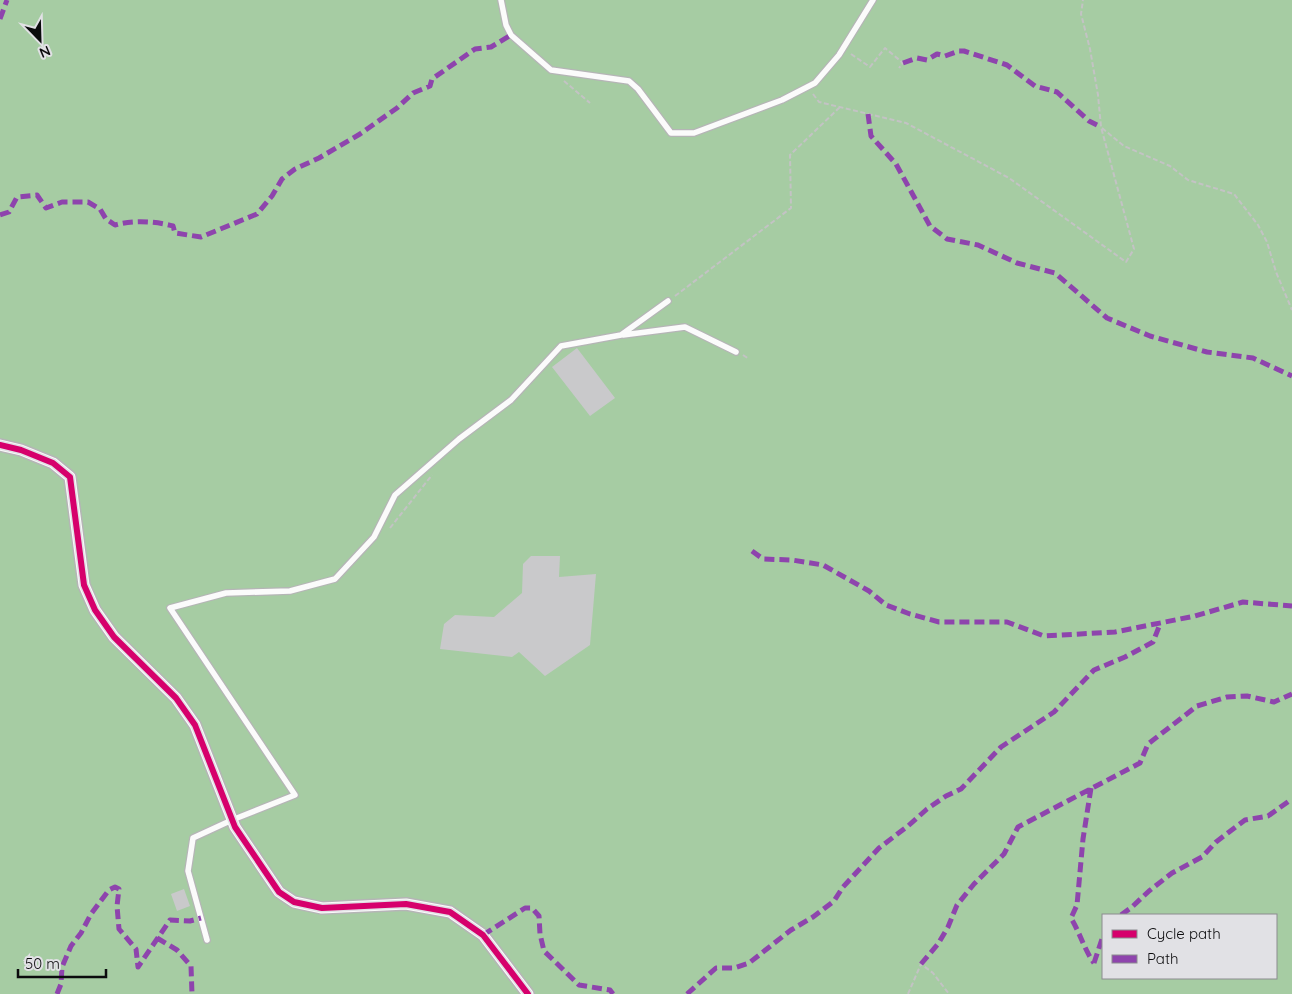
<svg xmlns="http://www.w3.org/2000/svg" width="1292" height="994" font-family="Quicksand,sans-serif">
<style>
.forest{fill:#a6cca3;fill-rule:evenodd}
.building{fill:#c9c9cb}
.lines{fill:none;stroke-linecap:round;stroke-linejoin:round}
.lane-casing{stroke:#b5b5b6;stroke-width:8}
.street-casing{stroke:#b5b5b6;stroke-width:14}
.path{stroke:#c3c3c4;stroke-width:2;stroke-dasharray:5 2.5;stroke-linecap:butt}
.lane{stroke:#fbfbfb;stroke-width:5.5}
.street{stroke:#fbfbfb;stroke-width:11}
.quiet{stroke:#8e44ad;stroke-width:5;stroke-dasharray:10 5;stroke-linecap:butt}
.cycleway-casing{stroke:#e1e1e5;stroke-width:9}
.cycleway{stroke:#d6006c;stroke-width:6}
</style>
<rect width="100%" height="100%" fill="#e2e2e4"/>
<path class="forest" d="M0 0H1292V994H0ZM1103 915H1276V978H1103Z"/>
<path class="building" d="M577 348 615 398 590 416 552 367Z
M531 556H560L559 577 596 574 590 645 545 676 519 652 512 657 440 649 444 624 455 615 494 617 522 593 523 564Z
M184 889 190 906 177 911 171 894Z"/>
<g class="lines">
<g class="lane-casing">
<path id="lane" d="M501 0 506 25 511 35 551 70 629 81 638 89 671 133H694L782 100 815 83 839 55 873 0
M623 335 685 327 736 352
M207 940 188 871 193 838 232 820 295 795 170 608 226 593 290 591 335 579 374 537 395 495 459 439 511 400 561 346 621 335 668 301"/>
</g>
<g class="street-casing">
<path id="street" d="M0 445 21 450 53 463 70 477 84 585 95 610 114 637 176 698 195 725 235 827 279 892 294 902 322 908 406 904 450 912 483 935 528 994"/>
</g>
<path class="path" d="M851 54 870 67 885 48 903 63 899 68
M564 81 590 103
M813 94 819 102 906 123 1009 178 1126 262 1134 249 1101 127 1098 95 1090 49 1081 14 1083 0
M1102 128 1124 146 1170 166 1188 180 1234 194 1258 225 1267 242 1276 272 1292 310
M675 296 791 208 790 155 840 107
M743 355 749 359
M390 528 432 475
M908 994 921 964 933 973 949 994"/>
<use href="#lane" class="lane"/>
<use href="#street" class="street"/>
<path class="quiet" d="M0 19 7 0
M903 63 917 58 927 60 937 54 945 56 959 51H964L1007 65 1035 86 1057 92 1089 121 1101 127
M868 114 871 136 896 164 930 226 947 239 978 245 1017 263 1055 273 1107 318 1150 336 1207 352 1253 358 1292 376
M0 215 9 212 17 197 37 195 46 208 62 202H88L100 209 106 219 115 225C132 220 155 221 173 226L175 233 201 237 257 214 272 196 282 179 295 169 319 158 360 134 397 108 413 93 430 86 432 79 475 49 491 47 511 35
M752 551 763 559 792 560 823 565 869 591 886 605 910 614 939 622H1007L1044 636 1115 632 1195 616 1243 602 1292 606
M1091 788 1083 839 1077 905 1071 918C1080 933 1084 949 1094 963
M1121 915 1132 907 1149 891 1172 873 1202 857 1216 842 1245 820 1268 816 1292 799
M483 935 525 908H532L539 916 540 934 544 951 579 985 610 990 613 994
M157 938 177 950 191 966 192 994
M1094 963 1103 936
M921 964 938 944 948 927 957 905 974 884 1004 854 1018 827 1140 763 1148 744 1197 706 1227 697 1247 696 1274 702 1292 694
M57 994 61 984 62 967 71 946 81 933 91 914 109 890 115 887 119 889 117 906 119 929 136 949 138 967 170 920 190 921 201 918
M687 994 716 968H734L749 963 791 930 813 917 834 901 843 887 879 848 908 826 927 809 946 796 961 789 1001 747 1054 712 1094 670 1125 657 1153 642 1160 624"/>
<g class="cycleway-casing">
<path id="cycleway" d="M0 445 21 450 53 463 70 477 84 585 95 610 114 637 176 698 195 725 235 827 279 892 294 902 322 908 406 904 450 912 483 935 528 994"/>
</g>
<use href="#cycleway" class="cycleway"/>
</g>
<rect x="1102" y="914" width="175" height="65" fill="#e1e1e5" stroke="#8b8b8f"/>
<rect x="1112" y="930" width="25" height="8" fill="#d6006c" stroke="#8b8b8f"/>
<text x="1147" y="939" font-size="15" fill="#0b0b0d">Cycle path</text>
<rect x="1112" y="955" width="25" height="8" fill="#8e44ad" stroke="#8b8b8f"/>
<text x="1147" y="964" font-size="15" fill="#0b0b0d">Path</text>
<g transform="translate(40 40) rotate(157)" stroke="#e1e1e5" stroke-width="4" paint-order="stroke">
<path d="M0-4L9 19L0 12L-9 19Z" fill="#0b0b0d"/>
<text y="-8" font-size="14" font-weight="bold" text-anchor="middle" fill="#0b0b0d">N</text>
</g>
<path d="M18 969v8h88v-8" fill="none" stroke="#0b0b0d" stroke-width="2.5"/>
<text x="25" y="969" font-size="15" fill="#0b0b0d" stroke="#e1e1e5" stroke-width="4" paint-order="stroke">50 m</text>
</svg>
